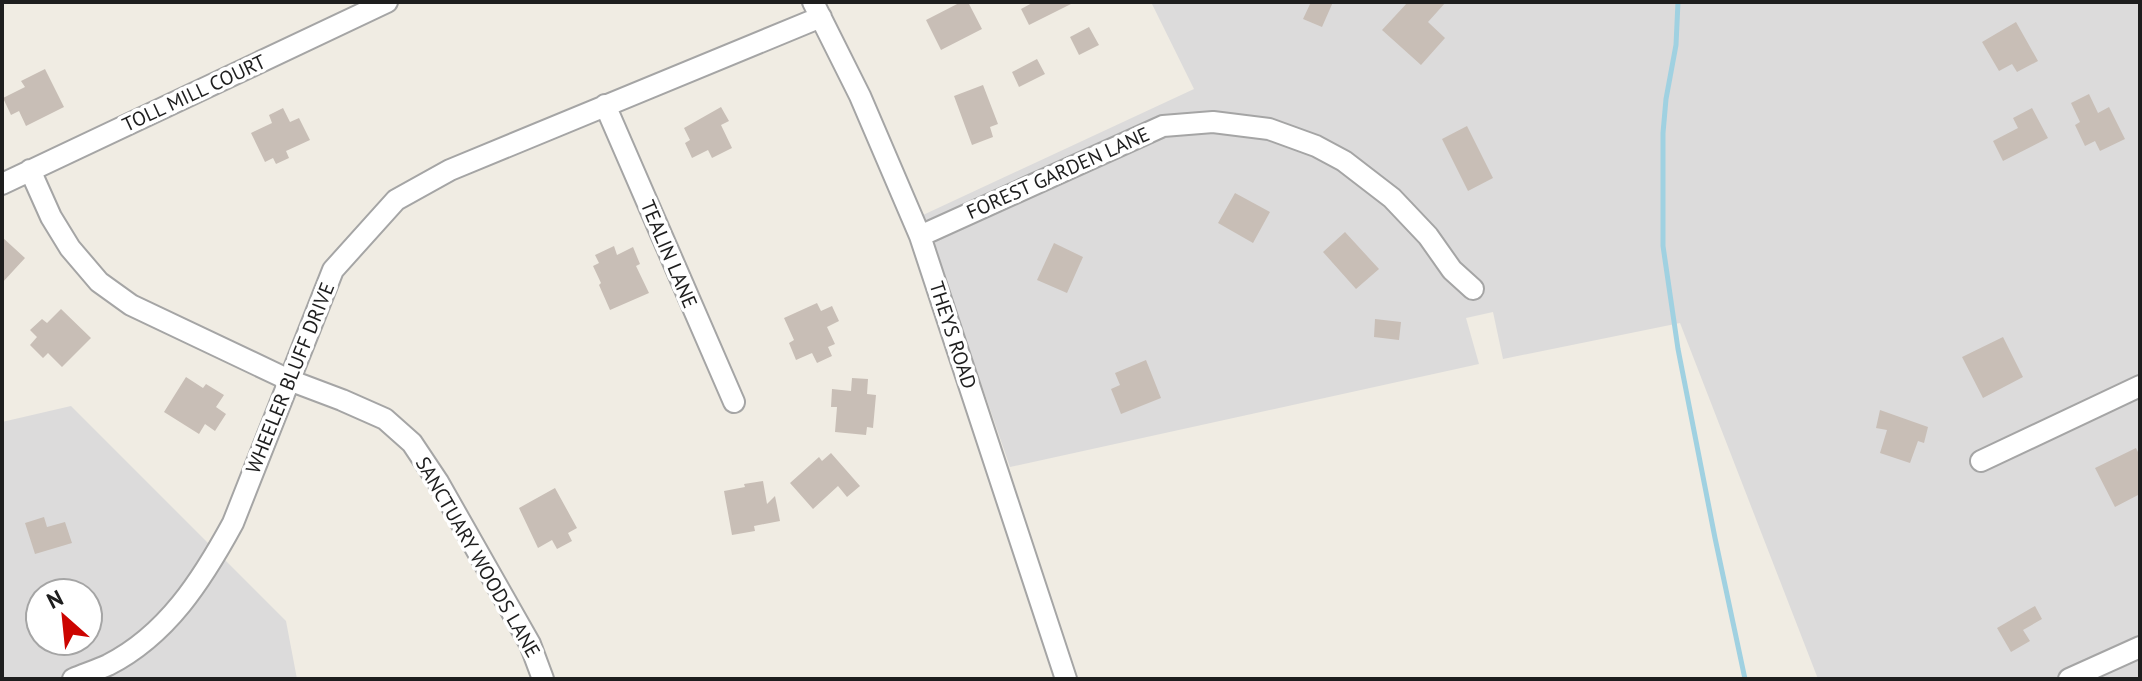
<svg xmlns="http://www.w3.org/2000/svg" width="2142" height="681" font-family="'PT Sans',sans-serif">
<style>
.residential{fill:#dcdbdb;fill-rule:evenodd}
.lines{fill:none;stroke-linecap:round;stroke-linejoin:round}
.stream{stroke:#a0d1e1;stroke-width:5}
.building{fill:#c8beb6}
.minor-casing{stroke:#a5a5a5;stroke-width:24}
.minor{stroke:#fff;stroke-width:20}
.labels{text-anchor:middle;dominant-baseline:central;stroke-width:7;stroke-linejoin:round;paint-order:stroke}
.street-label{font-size:20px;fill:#1e1e1e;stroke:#fff}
</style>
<rect width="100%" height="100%" fill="#f0ece3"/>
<path class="residential" d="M1151 2H2140V679H1818L1680 323 1503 359 1493 312 1466 318 1479 364 1010 467 923 215 1194 89Z
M71 406 286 621 297 679H2V422ZM40 593H88V641H40Z"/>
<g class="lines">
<path class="stream" d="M1678 2 1676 45 1666 99 1663 133V246L1678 349 1715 538 1745 679"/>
</g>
<path class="building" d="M961 2H968L982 29 941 50 926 20Z
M1034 2H1075L1029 25 1021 9Z
M1311 2H1333L1322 27 1303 19Z
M1408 2H1446L1428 22 1445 38 1421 65 1382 30Z
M2016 22 2038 61 2017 72 2012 64 1999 71 1982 42Z
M1089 27 1099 45 1079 55 1070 37Z
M1037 59 1045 74 1019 87 1012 72Z
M45 69 64 107 26 126 19 111 11 115 3 98 25 87 21 81Z
M983 85 998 124 990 127 993 137 972 145 954 96Z
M2089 94 2098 113 2109 107 2125 139 2100 151 2095 141 2085 146 2075 125 2080 122 2071 103Z
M721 107 729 121 721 125 732 148 712 158 708 150 692 158 685 143 690 140 684 128Z
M283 108 290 122 299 118 310 140 286 151 289 158 276 164 273 158 265 162 251 133 272 123 269 115Z
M2032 108 2048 138 2003 161 1993 141 2018 128 2013 118Z
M1467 126 1493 178 1468 191 1442 139Z
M1235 193 1270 212 1253 243 1218 223Z
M1345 232 1379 269 1356 289 1323 252Z
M2 237 25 258 2 283Z
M1054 243 1083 257 1067 293 1037 280Z
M614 246 617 255 633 247 640 264 636 266 649 293 610 310 599 285 601 283 593 266 599 263 595 255Z
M817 303 821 311 832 306 839 321 827 327 835 344 828 347 832 356 817 363 812 353 796 360 789 343 794 340 784 318Z
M61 309 91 338 62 367 48 353 43 358 30 345 37 337 30 330 42 319 47 323Z
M1375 319 1401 322 1399 340 1374 337Z
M2003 337 2023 377 1983 398 1962 357Z
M1146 360 1161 398 1121 414 1111 389 1120 385 1115 373Z
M186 377 203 388 206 384 224 395 216 407 226 414 215 431 205 424 199 434 164 412Z
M852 378 868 379 867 394 876 395 873 428 867 427 866 435 835 432 837 407H831L832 389 851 391Z
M1880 410 1928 427 1924 443 1918 441 1910 463 1880 453 1887 430 1876 428Z
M2136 448 2140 456V494L2115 507 2095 468Z
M831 453 860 486 847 497 838 486 813 509 790 483 819 457 822 461Z
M763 481 767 504 775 496 780 521 754 526 755 531 732 535 724 491 745 487 744 484Z
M555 488 577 528 568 533 572 541 557 549 552 540 538 548 519 508Z
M44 517 47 527 65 522 72 543 35 554 25 523Z
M2035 606 2042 619 2023 630 2030 641 2011 652 1997 628Z"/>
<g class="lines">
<g class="minor-casing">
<path id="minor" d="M813 2 860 96 920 236 1066 679
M605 105 734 402
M30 170 51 217 70 248 99 282 131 305 289 380 342 400 385 419 412 443 438 482 530 644 543 679
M2 184 387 2
M920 236 1163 126 1213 122 1269 129 1316 146 1344 161 1392 198 1428 236 1452 270 1473 289
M1981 461 2140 386
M73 679C85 674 97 670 108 665 167 635 202 580 233 523L333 270 396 200 450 170 821 17
M2069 679 2140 647"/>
</g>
<use href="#minor" class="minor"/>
</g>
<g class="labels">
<g class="street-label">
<text transform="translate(194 93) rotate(-25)">TOLL MILL COURT</text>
<text transform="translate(1058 173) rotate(-24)">FOREST GARDEN LANE</text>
<text transform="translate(669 254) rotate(67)">TEALIN LANE</text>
<text transform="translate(953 335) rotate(72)">THEYS ROAD</text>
<text transform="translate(290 378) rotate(-68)">WHEELER BLUFF DRIVE</text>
<text transform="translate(478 557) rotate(60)">SANCTUARY WOODS LANE</text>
</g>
</g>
<rect width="2142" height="681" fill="none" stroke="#1e1e1e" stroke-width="8"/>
<g transform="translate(64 617) rotate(333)"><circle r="38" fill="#ffffff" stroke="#a5a5a5" stroke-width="2"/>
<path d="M0-6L14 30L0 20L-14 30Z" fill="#cc0400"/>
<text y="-12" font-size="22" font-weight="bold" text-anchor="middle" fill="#1e1e1e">N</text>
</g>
</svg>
